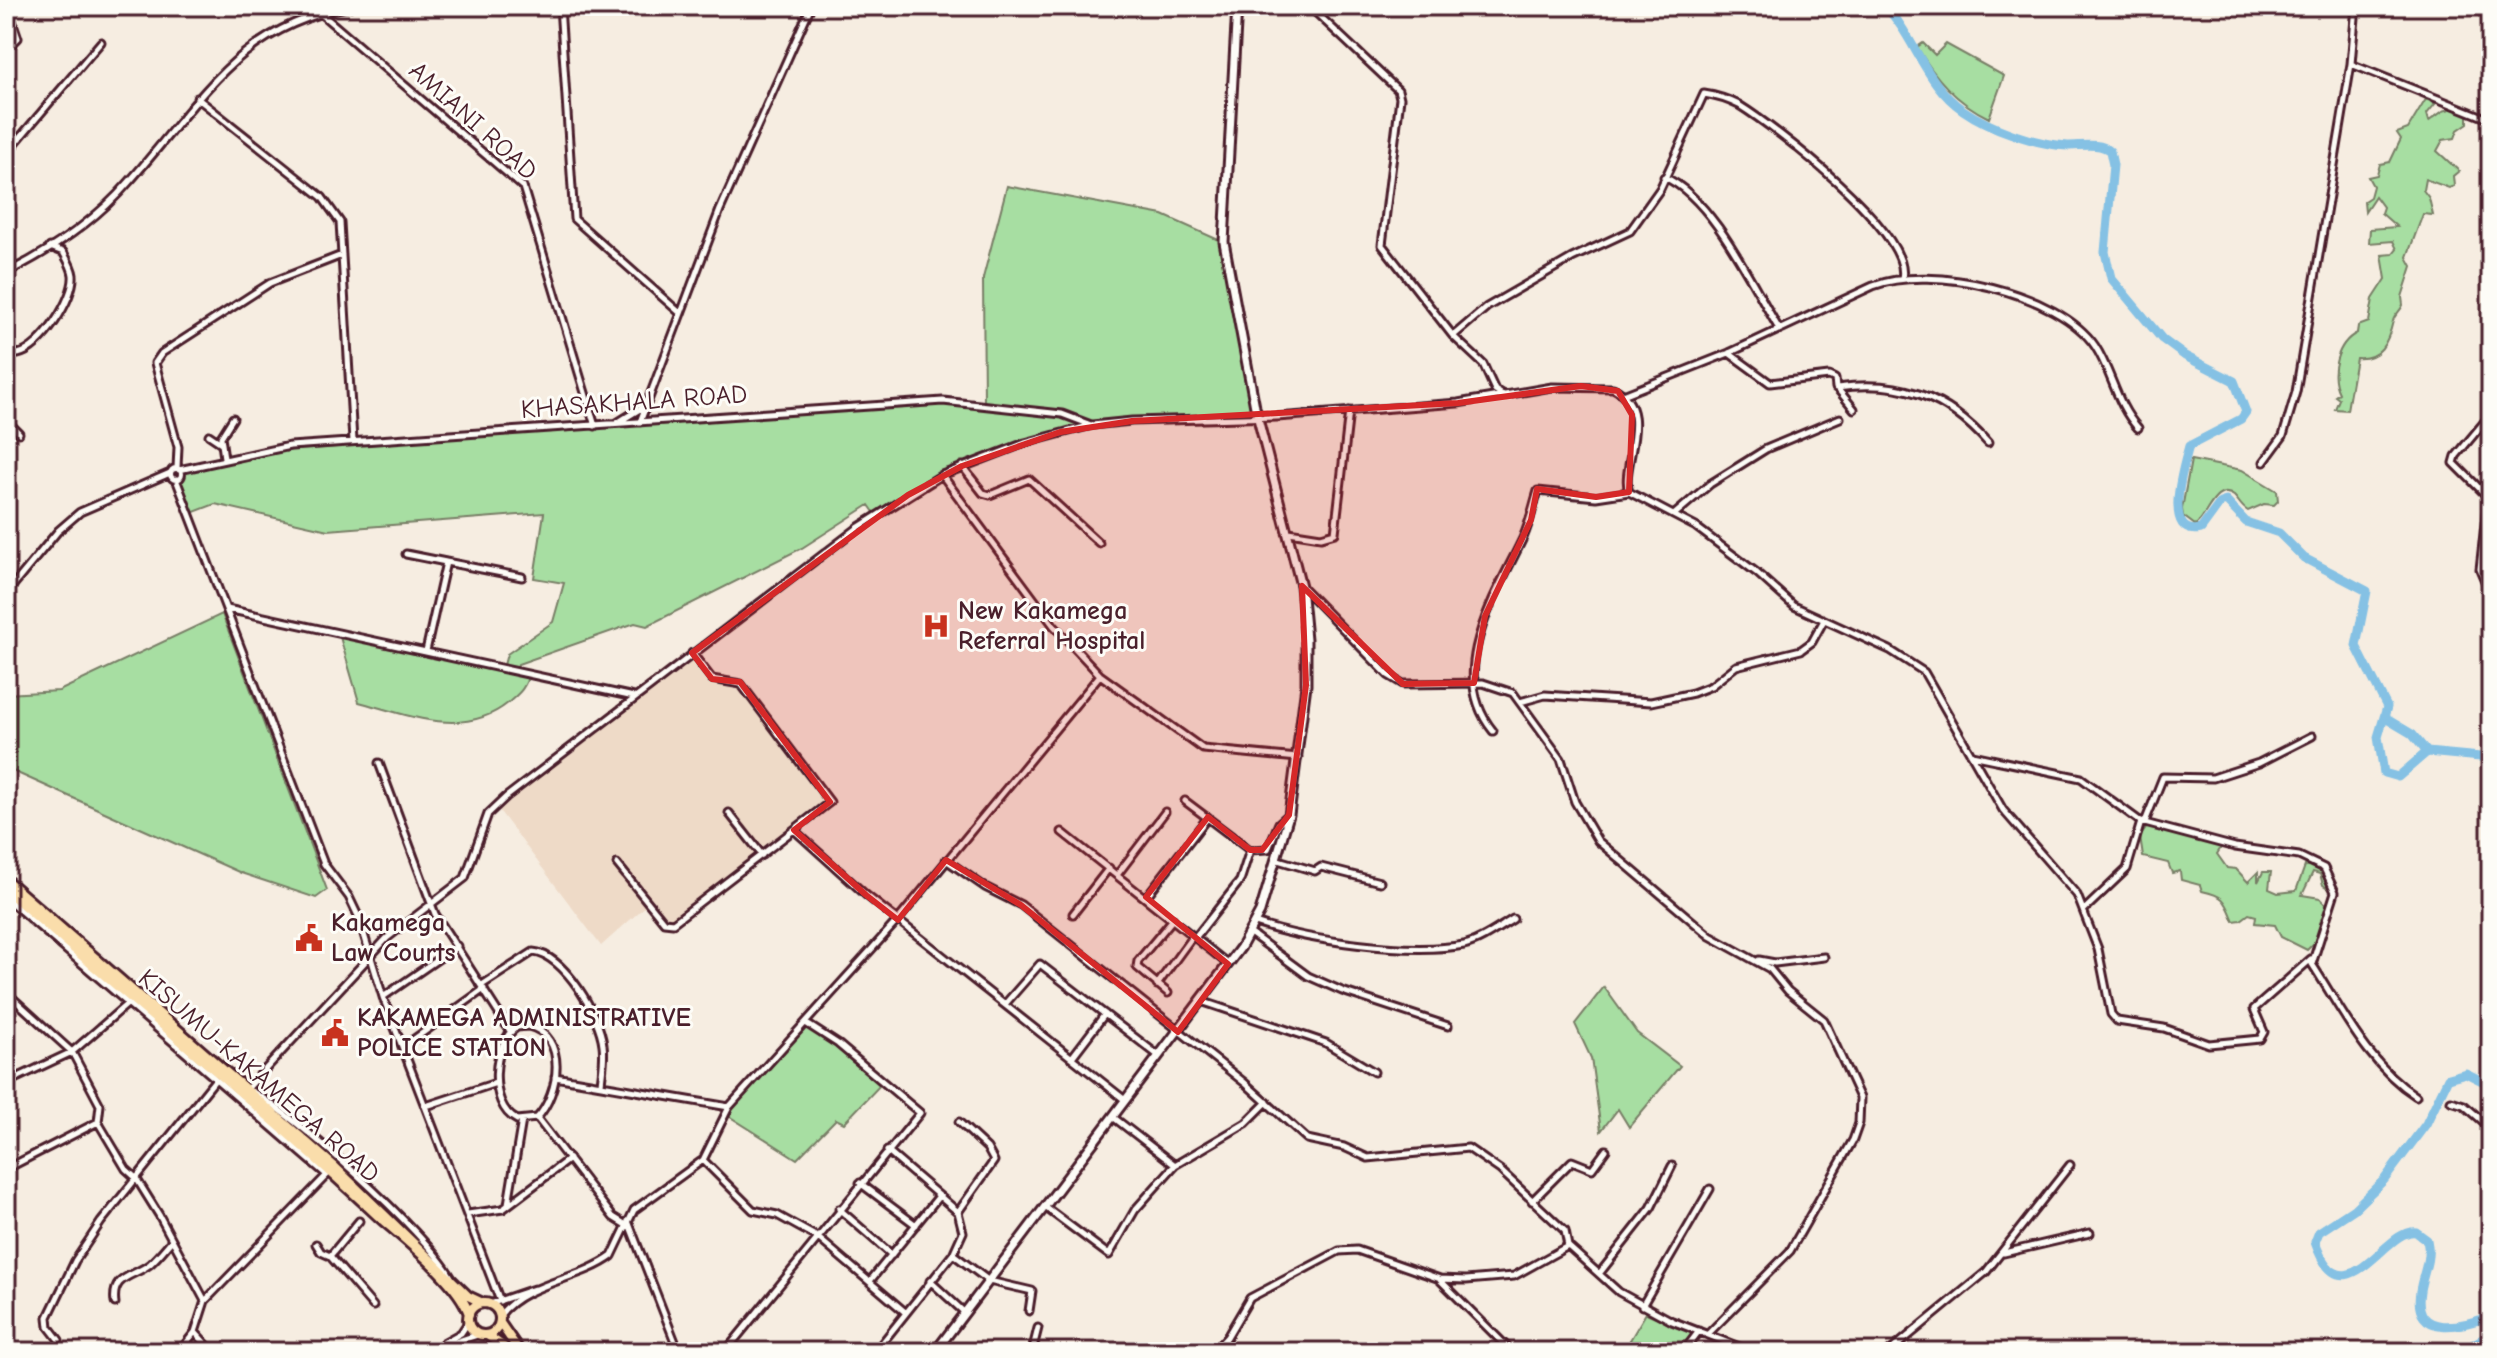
<svg xmlns="http://www.w3.org/2000/svg" width="2497" height="1358" font-family="'Comic Neue',sans-serif">
<style>
.built{fill:#eedac7}
.green{fill:#a7dea2;stroke:#787e66;stroke-width:2}
.lines{fill:none;stroke-linecap:round;stroke-linejoin:round}
.river{stroke:#85c1e4;stroke-width:9}
.minor-casing{stroke:#4a1f2b;stroke-width:11}
.secondary-casing{stroke:#4a1f2b;stroke-width:13}
.trunk-casing{stroke:#4a1f2b;stroke-width:14}
.minor{stroke:#fdfcf7;stroke-width:5}
.secondary{stroke:#fdfcf7;stroke-width:7}
.trunk{stroke:#faddab;stroke-width:8}
.marked{fill:#d62828;fill-opacity:0.2;stroke:#d62828;stroke-width:6;stroke-linejoin:round}
.labels{text-anchor:middle;dominant-baseline:central;stroke-width:6;stroke-linejoin:round;paint-order:stroke}
.street-label{font-size:26px;fill:#4a1f2b;stroke:#fdfcf7}
.poi-label{font-size:26px;font-weight:bold;fill:#4a1f2b;stroke:#fdfcf7;text-anchor:start}
</style>
<rect width="100%" height="100%" fill="#f6ede1"/>
<filter id="ink" filterUnits="userSpaceOnUse"><feTurbulence type="fractalNoise" baseFrequency=".0125" numOctaves="2"/><feDisplacementMap in="SourceGraphic" scale="16" xChannelSelector="R" yChannelSelector="G"/><feConvolveMatrix kernelMatrix="1 2 1 2 8 2 1 2 1" color-interpolation-filters="sRGB"/></filter>
<g filter="url(#ink)">
<path class="built" d="M692 654 709 677 736 682 829 802 674 921 665 922 649 903 601 946 495 805Z"/>
<path class="green" d="M1923 43 1935 55 1946 44 2004 76 1989 118C1956 102 1935 78 1917 47Z
M2426 99 2435 104 2427 114 2429 121 2443 111 2457 107 2468 115V123L2458 130 2455 138 2443 140 2437 151 2459 171 2453 176 2454 186 2449 188 2425 179 2423 190 2429 198 2433 215 2423 214 2407 257 2412 266 2402 297 2403 305C2400 312 2394 315 2393 321 2388 343 2380 360 2356 358L2347 410 2335 409 2339 399 2335 396 2339 393C2329 373 2337 343 2357 333L2358 326 2369 322 2373 299 2386 279 2382 255 2393 254 2397 249 2393 241 2369 243 2370 229 2397 227 2381 213 2383 207 2375 196 2365 211 2364 201 2370 197 2373 186 2368 177 2377 175 2380 164 2390 162 2401 139 2397 133 2408 129Z
M1007 186 1163 215 1223 242 1257 414 1093 423 957 467 876 515 869 505 802 548 647 626 635 623 518 664 516 672 529 674C525 689 519 693 508 703 464 739 408 715 359 702L340 637 502 672 507 654 553 622 564 583 534 578 544 513 328 530 215 504 189 514 175 473 259 453 893 404 984 402 983 278Z
M2191 460 2242 470 2277 491 2278 501 2274 505 2264 504 2248 511C2241 507 2239 501 2234 496 2215 482 2206 519 2195 525L2183 516 2182 509Z
M222 614 327 890 316 898 241 873 6 768V694L59 691Z
M2147 827 2222 846 2217 854 2227 868 2236 869 2248 882 2258 872V882L2263 872H2271L2269 889 2278 893 2296 891 2305 866 2315 865 2324 872 2329 889 2323 885 2320 874 2313 872 2302 895 2320 898 2328 906 2320 937 2307 950 2281 937 2275 925 2255 923 2256 916 2249 914 2241 920 2234 921C2225 900 2225 896 2202 891L2200 885 2181 880 2180 871 2172 873 2168 863 2143 857 2140 837Z
M1604 987 1637 1033 1680 1066 1629 1127 1618 1109 1601 1131 1591 1058 1575 1024Z
M806 1024 884 1081 844 1123 836 1119 797 1159 724 1113Z
M1646 1313 1694 1333 1679 1352H1623Z"/>
<g class="lines">
<path class="river" d="M1885 6C1915 37 1925 84 1963 110 1989 128 2036 145 2068 146 2082 146 2100 142 2110 151L2113 165 2105 252 2111 278 2162 339 2185 356 2234 381 2246 412 2241 419 2189 446C2184 465 2161 538 2201 529L2220 503 2226 501 2246 522 2279 533 2304 558 2367 591 2356 646 2387 707 2378 737 2384 773 2398 777 2427 752 2491 758
M2385 718 2412 734 2427 752
M2491 1077 2482 1081 2466 1073 2448 1078 2426 1124 2384 1180 2354 1209 2319 1232 2315 1242C2343 1324 2386 1226 2416 1232L2427 1240 2428 1246C2430 1262 2422 1276 2420 1291 2412 1340 2464 1326 2491 1316
M2460 1352 2491 1334"/>
<g class="minor-casing">
<path id="minor" d="M560 6 574 219 679 312
M1309 6 1398 90 1400 98 1382 245 1453 336 1483 364 1495 390 1503 395
M2356 6 2351 64 2491 120
M319 12 523 187 595 426
M6 50 18 38 7 6
M197 98 322 197 340 222 353 441
M6 154 101 42
M1664 177C1712 197 1752 284 1779 329
M6 253 15 269
M6 273C50 251 96 220 128 183 201 102 234 28 351 6
M1453 336 1487 307 1572 258 1630 231 1660 189 1704 94C1717 96 1727 99 1739 105 1776 128 1913 233 1902 278
M6 349 18 354C41 350 75 298 73 275 72 267 67 259 63 252L50 247
M1729 353 1770 383 1829 376 1835 379 1836 388
M1623 395 1729 353 1873 286C1931 263 2059 293 2095 346 2112 372 2116 404 2138 428
M1854 409 1837 388C1899 379 1947 396 1988 443
M2491 414 2456 456 2454 463 2488 497 2480 569 2491 595
M6 420 19 433
M640 422 720 210 811 6
M617 423 643 407
M209 435 221 443
M224 458 221 437 233 418
M2264 462 2283 436 2296 392 2351 64
M962 466 983 493 990 495 1029 479 1099 543
M177 468 178 447 155 363 162 353 270 283 342 255
M170.5 474a5.5 5.5 0 1 1 11 0a5.5 5.5 0 1 1-11 0Z
M179 470 290 446 943 401 1062 414 1091 425
M942 475 1054 626 1100 675 1203 749 1298 758
M176 479 324 864 349 897 359 918 383 997 500 1301
M1675 514 1710 484 1766 449 1840 418
M1289 532 1321 537 1335 533 1349 411
M406 554 446 562
M1302 587 1388 675 1403 684 1483 683 1513 693 1561 759 1575 802 1598 841 1710 936 1770 969 1788 991 1824 1020 1860 1098 1859 1123 1853 1140 1790 1251 1708 1334
M6 594 58 531 80 512 170 473
M227 609 634 697
M426 651 446 562 522 577
M1520 702 1545 695 1651 702 1693 693 1711 686 1736 666 1801 650 1812 642 1823 622
M1493 731C1445 672 1496 595 1523 538 1530 522 1533 507 1538 491L1596 497 1629 492
M1972 755 2081 778 2141 822 2235 847 2299 856 2324 868 2335 892 2312 964C2342 1010 2368 1065 2416 1096
M379 763 435 914 510 1031
M1185 801 1250 850 1268 849 1279 823 1287 816
M729 813 762 855
M2145 822 2163 777 2213 778 2259 763 2312 736
M794 830 866 895 1125 1100
M1062 832 1228 964
M946 860 985 887 1021 905 1245 1083 1307 1139 1344 1147 1368 1158 1468 1148 1500 1170 1565 1231 1568 1246 1619 1292 1672 1321 1752 1352
M1278 860 1315 871 1321 867 1380 882
M617 864 664 922 673 923 830 802 741 684 712 679 692 653
M1117 875 1165 812
M1146 897 1208 817
M6 898 327 1175
M2085 909 2127 869 2141 822
M1073 914 1109 868
M1255 923C1308 941 1409 955 1464 945 1481 941 1498 928 1513 919
M1250 933 1308 976 1342 991 1448 1026
M1195 938 1240 881 1250 850
M1759 960 1775 963 1824 957
M482 985 533 952C564 954 600 1016 603 1045 605 1058 602 1071 601 1084
M1157 985 1192 937
M6 992 72 1052 100 1105 98 1122 126 1169 136 1178 159 1215 205 1301
M1168 993 1137 967 1138 961 1173 919
M383 997 457 946
M1201 1001 1326 1043 1374 1072
M1006 1003 1040 964 1159 1056
M528 1026C568 1035 560 1093 537 1118L517 1120C487 1105 492 1042 517 1027Z
M403 1047 484 989
M1073 1056 1105 1014
M555 1077 729 1107
M6 1083 72 1052 126 1005
M2451 1101 2464 1105 2491 1128
M426 1106 496 1083
M1113 1117 1175 1165 1246 1123 1267 1102
M537 1118 613 1217 626 1225
M703 1160 753 1210 777 1215 817 1237 905 1312
M6 1169 98 1122
M860 1183 916 1225
M1532 1201 1572 1161 1592 1169 1606 1150
M508 1204 522 1120
M1045 1207 1109 1255 1135 1210 1175 1165
M839 1209 892 1255
M958 1212 994 1161 987 1148 959 1122
M468 1214 503 1209 569 1159
M359 1221 330 1256 373 1306
M628 1221 679 1352
M316 1244 321 1252 330 1256
M2004 1253 2090 1233
M953 1254 989 1281 1032 1291 1029 1311
M1599 1274 1651 1208 1672 1166
M451 1277C426 1232 293 1112 247 1089L387 938 465 878 488 814 506 797 859 527 942 475 1025 443 1092 425 1132 421 1277 417 1458 403 1552 387 1613 388C1657 410 1619 466 1629 492L1696 527 1757 573 1794 606 1890 650 1924 672 2003 810 2077 895 2098 949 2111 1014 2117 1021 2164 1028 2209 1044 2260 1039 2264 1032 2254 1009 2311 959
M1440 1280 1512 1352
M870 1281 939 1196
M930 1281 965 1313
M115 1303C111 1275 134 1277 150 1264 158 1257 165 1248 172 1240
M490 1304 534 1289
M1642 1306 1710 1189
M500 1315C526 1282 580 1280 612 1256L634 1210 703 1160 729 1107 898 920 1100 675
M195 1332 213 1352
M59 1340 49 1327 48 1317 75 1261 101 1222 215 1080
M443 1343 461 1333 469 1321
M179 1352 195 1332 205 1301 327 1175
M425 1352 480 1334
M725 1352 920 1113 838 1044 807 1024
M875 1352 953 1254 963 1232 958 1212 887 1151
M1032 1352 1038 1328
M1213 1352 1227 1337 1250 1298 1339 1251 1357 1250 1440 1279 1466 1280 1514 1276 1568 1246
M1683 1352 1699 1331
M1889 1352 1986 1272 2070 1165"/>
</g>
<g class="secondary-casing">
<path id="secondary" d="M935 1352 1241 947 1260 912 1289 815 1306 685V639L1301 586 1255 407 1224 242 1237 6"/>
</g>
<g class="trunk-casing">
<path id="trunk" d="M6 880 335 1167 468 1296 483 1303
M6 890C129 999 258 1103 378 1216 404 1239 459 1282 469 1314
M468 1319a16 16 0 1 1 32 0a16 16 0 1 1-32 0Z
M500 1323 520 1352
M487 1335 511 1352"/>
</g>
<use href="#minor" class="minor"/>
<use href="#secondary" class="secondary"/>
<use href="#trunk" class="trunk"/>
</g>
</g>
<path class="marked" d="M1581 386 1618 391 1632 415 1629 492 1596 497 1537 489 1531 520 1485 616 1474 683 1403 684 1302 586 1306 685 1289 815 1262 850H1250L1208 817 1146 897 1228 964 1178 1032 1021 905 946 860 898 920 866 895 794 830 830 802 740 682 712 679 692 653 908 495 962 466 1060 432 1132 421 1458 403Z"/>
<defs>
<g id="hospital-bare" transform="scale(2.16)"><path d="M-5-5h3v3.5h4V-5h3V5h-3V1.5h-4V5h-3Z" fill="#c8321e" stroke="#fdfcf7" stroke-width="2.5" paint-order="stroke"/></g>
<g id="civic-bare" transform="scale(2.16)"><path d="M-.6-6.5H3V-4.5H.6V-3L4-1V1h2V6H-6V1h2V-1L-.6-3ZM-1.2 2.5V6h2.4V2.5Z" fill="#c8321e" stroke="#fdfcf7" stroke-width="2.5" paint-order="stroke"/></g>
</defs>
<g fill-rule="evenodd">
<use href="#hospital-bare" x="936" y="626"/>
<use href="#civic-bare" x="309" y="938"/>
<use href="#civic-bare" x="335" y="1033"/>
</g>
<g class="labels">
<g class="street-label">
<text transform="translate(473 121) rotate(42)">AMIANI ROAD</text>
<text transform="translate(634 402) rotate(-4)">KHASAKHALA ROAD</text>
<text transform="translate(259 1076) rotate(41)">KISUMU-KAKAMEGA ROAD</text>
</g>
<g class="poi-label">
<text x="958" y="611">New Kakamega<tspan x="958" dy="30">Referral Hospital</tspan></text>
<text x="331" y="923">Kakamega<tspan x="331" dy="30">Law Courts</tspan></text>
<text x="357" y="1018">KAKAMEGA ADMINISTRATIVE<tspan x="357" dy="30">POLICE STATION</tspan></text>
</g>
</g>
<rect width="2497" height="1358" fill="none" stroke="#fdfcf7" stroke-width="32"/>
<rect x="16" y="16" width="2465" height="1326" fill="none" stroke="#4a1f2b" stroke-width="3" filter="url(#ink)"/>
</svg>
